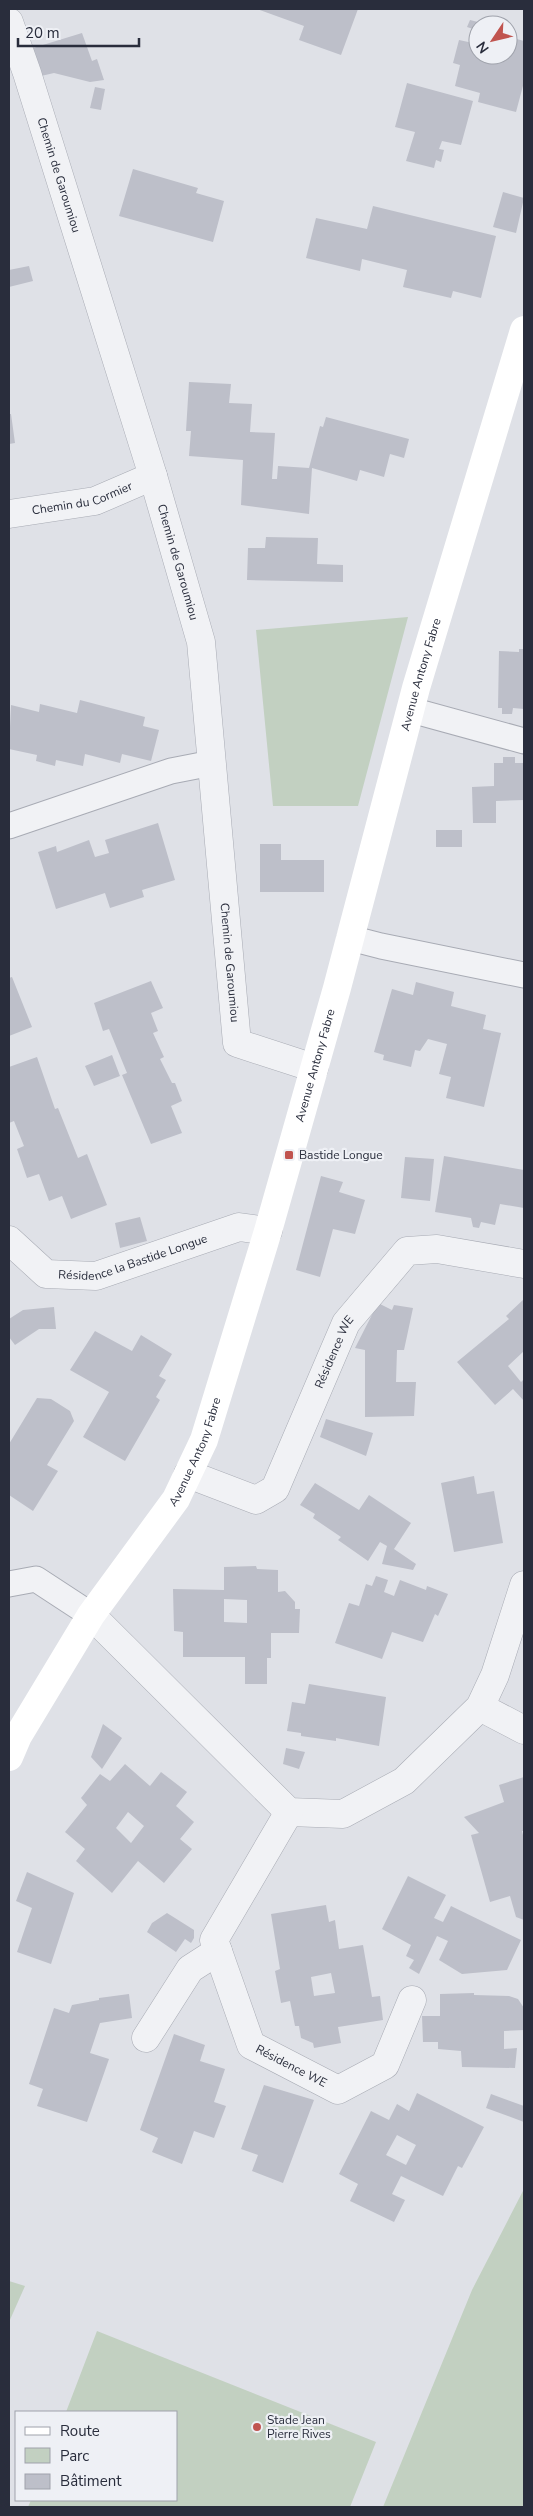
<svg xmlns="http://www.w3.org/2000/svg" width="533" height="2516" font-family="'Nunito Sans',sans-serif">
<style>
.green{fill:#c2d0c1}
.building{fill:#bdbfc9;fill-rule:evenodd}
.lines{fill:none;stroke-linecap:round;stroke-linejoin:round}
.lane-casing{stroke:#a8abb4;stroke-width:27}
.street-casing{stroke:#a8abb4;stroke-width:29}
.lane{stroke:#f1f2f5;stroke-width:25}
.street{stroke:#f1f2f5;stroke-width:28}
.secondary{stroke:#fff;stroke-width:28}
.poi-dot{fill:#c0544f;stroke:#eef0f5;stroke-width:2}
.labels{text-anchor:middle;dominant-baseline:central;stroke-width:4.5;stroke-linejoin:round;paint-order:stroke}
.street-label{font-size:12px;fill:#292d3c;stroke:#eef0f5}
.poi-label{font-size:12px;fill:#292d3c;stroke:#eef0f5;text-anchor:start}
</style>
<rect width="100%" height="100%" fill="#dfe1e7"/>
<path class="green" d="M408 617 358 806H273L256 630Z
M524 2189V2507H383L472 2290Z
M9 2281 25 2286 9 2322Z
M97 2331 376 2442 350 2507H28L31 2500H176V2412H66Z"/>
<path class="building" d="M257 9H358L341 55 299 40 304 26Z
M470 20 486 24 478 25V55H508V31L514 32 513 38 524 41V82L516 112 478 102 480 93 455 86 460 65 453 63 459 40 473 43 476 30 467 27Z
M82 33 92 61 97 59 104 80 90 82 54 73 41 76 33 48Z
M407 83 473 101 461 145 442 141 439 149 444 150 441 162 436 160 434 168 406 161 415 132 395 127Z
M95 87 105 89 101 110 90 108Z
M133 169 198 188 196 193 224 201 213 242 119 216Z
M503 192 524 198 516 233 493 227Z
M373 206 496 236 481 298 453 291 451 298 403 287 407 270 362 259 360 271 306 258 316 218 367 229Z
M29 266 33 281 9 287V270Z
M189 382 231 384 229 403 252 404 250 432 275 433 272 479H277L278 466 309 468 320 426 323 427 326 417 409 439 404 458 390 454 384 477 360 470 357 481 312 468 309 514 241 505 243 460 189 456 191 431H186Z
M9 414H11L15 443 9 444Z
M266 537 318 538 317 564 343 565V582L247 580 248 548H265Z
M519 649H524V709L513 708 512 714H502V708H498L499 651 519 652Z
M80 700 145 717 143 726 159 730 151 761 122 754 120 763 85 754 83 766 56 760 55 766 36 761 37 755 9 749 11 705 39 712 40 704 77 713Z
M503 757H515V763H524V800L496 801V823H473L472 787 494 786V763H503Z
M158 823 175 880 142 890 144 897 110 908 105 893 56 909 38 852 56 846 57 852 89 840 95 857 109 853 105 840Z
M436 830H462V847H436Z
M260 844H281V860H324V892H260Z
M12 977 32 1027 9 1036V978Z
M151 981 163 1008 151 1013 158 1031 153 1033 164 1057 160 1059 172 1083H175L182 1101 171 1106 182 1133 151 1144 122 1075 127 1073 109 1029 103 1031 94 1003Z
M416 982 454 992 451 1006 486 1015 483 1029 501 1033 484 1107 446 1098 451 1077 439 1074 447 1044 428 1039 420 1051 415 1050 411 1067 383 1060 384 1055 374 1052 392 989 413 995Z
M112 1055 120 1076 94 1086 85 1066Z
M37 1057 55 1109 58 1108 78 1158 87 1154 107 1205 71 1219 62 1196 49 1201 39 1174 27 1178 17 1149 24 1146 14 1121 9 1123V1067Z
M444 1156 524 1170V1208L500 1204 495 1225 481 1222 479 1228 473 1227 471 1218 435 1212Z
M405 1157 434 1159 430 1201 401 1198Z
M321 1176 343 1182 339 1192 365 1200 355 1234 333 1229 320 1277 296 1270Z
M140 1217 147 1241 120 1248 115 1223Z
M524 1299V1351L508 1366 521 1382 524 1379V1401L513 1389 495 1405 457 1362 509 1319 506 1316Z
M378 1303 392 1310 394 1305 413 1308 404 1350H397L396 1382H416L414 1416 365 1417V1350L355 1348Z
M54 1307 56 1329H39L15 1345 9 1337V1319L23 1310Z
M95 1331 132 1351 141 1335 172 1354 159 1376 166 1380 156 1397 160 1400 125 1461 83 1437 109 1392 70 1370Z
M37 1398 51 1399 70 1411 74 1421 47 1465 58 1471 33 1511 9 1495V1444Z
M326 1419 373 1433 366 1456 320 1437Z
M474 1476 477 1494 494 1491 503 1543 454 1552 441 1483Z
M315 1483 359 1510 369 1495 411 1523 394 1549 416 1564 413 1570 382 1564 387 1546 380 1542 368 1561 338 1540 341 1537 313 1518 315 1514 300 1505Z
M256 1566 257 1569 278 1570V1592L285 1591 295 1602V1609H300L299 1633H271V1658H267V1684H245V1657H183V1632L174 1631 173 1589 224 1590V1567ZM224 1599 247 1600V1623L224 1622Z
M376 1576 388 1580 384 1592 394 1596 400 1580 426 1590 427 1586 448 1594 438 1616 435 1614 423 1642 392 1632 382 1659 335 1643 349 1603 359 1606 366 1584 372 1586Z
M309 1684 386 1697 379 1746 336 1738V1741L301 1736V1733L287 1731 292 1702 305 1704Z
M103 1724 122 1738 102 1769 91 1757Z
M286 1748 305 1752 299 1769 283 1764Z
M125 1764 150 1786 161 1772 187 1792 176 1806 194 1822 180 1839 192 1849 164 1883 138 1861 112 1893 76 1861 85 1849 65 1832 87 1805 81 1798 100 1774 110 1781ZM128 1812 144 1826 131 1843 116 1828Z
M524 1777V1831H522L524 1839V1920L516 1917 510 1896 490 1902 471 1835 479 1833 464 1817 504 1802 499 1785Z
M27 1872 74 1893 51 1964 17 1952 32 1908 16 1901Z
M408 1876 446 1895 434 1918 443 1922 451 1906 521 1940 507 1970 462 1974 439 1960 448 1941 437 1936 419 1974 409 1968 414 1960 406 1956 411 1945 382 1929Z
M326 1905 329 1922 335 1920 339 1949 363 1945 372 1997 380 1996 383 2020 338 2027 341 2043 314 2048 313 2043 301 2038 299 2026H295L290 2001 281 2003 275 1971 280 1969 271 1914ZM331 1973 335 1993 314 1996 311 1977Z
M167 1913 194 1930V1938L191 1943 185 1939 176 1952 147 1932 152 1923Z
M474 1993V1995L509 1996 518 1999 524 2008V2030L504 2031V2049L517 2048 515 2068 462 2067 461 2051 438 2049V2042H423L422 2016H440V1994Z
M129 1994 132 2018 100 2023 90 2053 109 2059 87 2122 37 2106 43 2089 29 2084 54 2008 69 2013 72 2005 99 2000V1998Z
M174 2034 205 2045 200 2061 225 2069 214 2102 226 2106 214 2138 194 2131 182 2164 152 2152 158 2138 140 2130Z
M264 2085 314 2100 283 2183 252 2171 258 2155 241 2149Z
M417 2093 484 2127 462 2168 458 2166 443 2196 401 2176 392 2194 405 2200 394 2222 350 2201 358 2184 339 2174 371 2111 389 2120 397 2104 409 2111ZM397 2135 416 2145 406 2165 386 2155Z
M491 2094 524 2106V2122L486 2108Z"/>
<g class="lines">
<g class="lane-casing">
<path id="lane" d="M411 710 524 741
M9 826 171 771 212 763
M350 938 381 946 524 975
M9 1584 36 1579 91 1615"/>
</g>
<g class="street-casing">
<g id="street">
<path id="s1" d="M9 22 27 73 153 476 201 642 237 1043 314 1068"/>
<path id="s2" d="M9 514 95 501 153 476"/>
<path id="s3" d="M9 1240 46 1274 96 1276 239 1227 268 1231"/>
<path id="s4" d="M188 1474 256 1500 275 1489 346 1323 407 1251 437 1249 524 1264"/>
<path d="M91 1615 289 1812 343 1814 404 1781 480 1707 495 1675 524 1585"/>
<path d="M480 1707 524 1730"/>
<path id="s5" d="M289 1812 214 1940 251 2045 338 2090 385 2065 412 2000"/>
<path d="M146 2038 190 1969 218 1951"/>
</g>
</g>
<use href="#lane" class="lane"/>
<use href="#street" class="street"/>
<path class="secondary" id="s6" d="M9 1757 18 1736 91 1615 176 1499 204 1440 268 1231 337 988 416 688 524 330"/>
</g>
<g class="poi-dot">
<rect x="284" y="1150" width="10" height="10" rx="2.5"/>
<circle cx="257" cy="2427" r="5"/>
</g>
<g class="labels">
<g class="street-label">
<text stroke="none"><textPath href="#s1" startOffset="161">Chemin de Garoumiou</textPath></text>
<text stroke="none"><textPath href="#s2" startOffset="75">Chemin du Cormier</textPath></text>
<text stroke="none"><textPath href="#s1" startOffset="566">Chemin de Garoumiou</textPath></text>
<text stroke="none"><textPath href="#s6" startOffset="1169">Avenue Antony Fabre</textPath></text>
<text stroke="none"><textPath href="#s1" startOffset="971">Chemin de Garoumiou</textPath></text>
<text stroke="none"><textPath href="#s6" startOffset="764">Avenue Antony Fabre</textPath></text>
<text stroke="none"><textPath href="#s3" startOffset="140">Résidence la Bastide Longue</textPath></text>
<text stroke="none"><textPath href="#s4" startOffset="244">Résidence WE</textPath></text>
<text stroke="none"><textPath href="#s6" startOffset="359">Avenue Antony Fabre</textPath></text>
<text stroke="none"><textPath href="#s5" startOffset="305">Résidence WE</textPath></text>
</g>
<g class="poi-label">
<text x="299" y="1155">Bastide Longue</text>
<text x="267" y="2420">Stade Jean<tspan x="267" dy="14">Pierre Rives</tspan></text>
</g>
</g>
<rect width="533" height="2516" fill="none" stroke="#292d3c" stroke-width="20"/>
<rect x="15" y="2411" width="162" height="90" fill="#eef0f5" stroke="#9fa2ab"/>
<rect x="25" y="2427" width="25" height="8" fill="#ffffff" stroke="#9fa2ab"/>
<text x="60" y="2436" font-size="15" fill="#292d3c">Route</text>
<rect x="25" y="2448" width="25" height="15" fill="#c2d0c1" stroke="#9fa2ab"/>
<text x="60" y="2461" font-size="15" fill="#292d3c">Parc</text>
<rect x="25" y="2474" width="25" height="15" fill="#bdbfc9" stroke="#9fa2ab"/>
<text x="60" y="2486" font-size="15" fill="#292d3c">Bâtiment</text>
<g transform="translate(493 40) rotate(235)"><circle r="24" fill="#eef0f5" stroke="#9fa2ab"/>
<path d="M0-4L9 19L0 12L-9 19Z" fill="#c0544f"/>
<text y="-8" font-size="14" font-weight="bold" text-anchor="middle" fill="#292d3c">N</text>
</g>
<path d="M18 38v8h121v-8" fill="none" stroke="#292d3c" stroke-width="2.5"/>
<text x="25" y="38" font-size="15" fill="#292d3c" stroke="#eef0f5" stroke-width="4" paint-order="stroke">20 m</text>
</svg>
